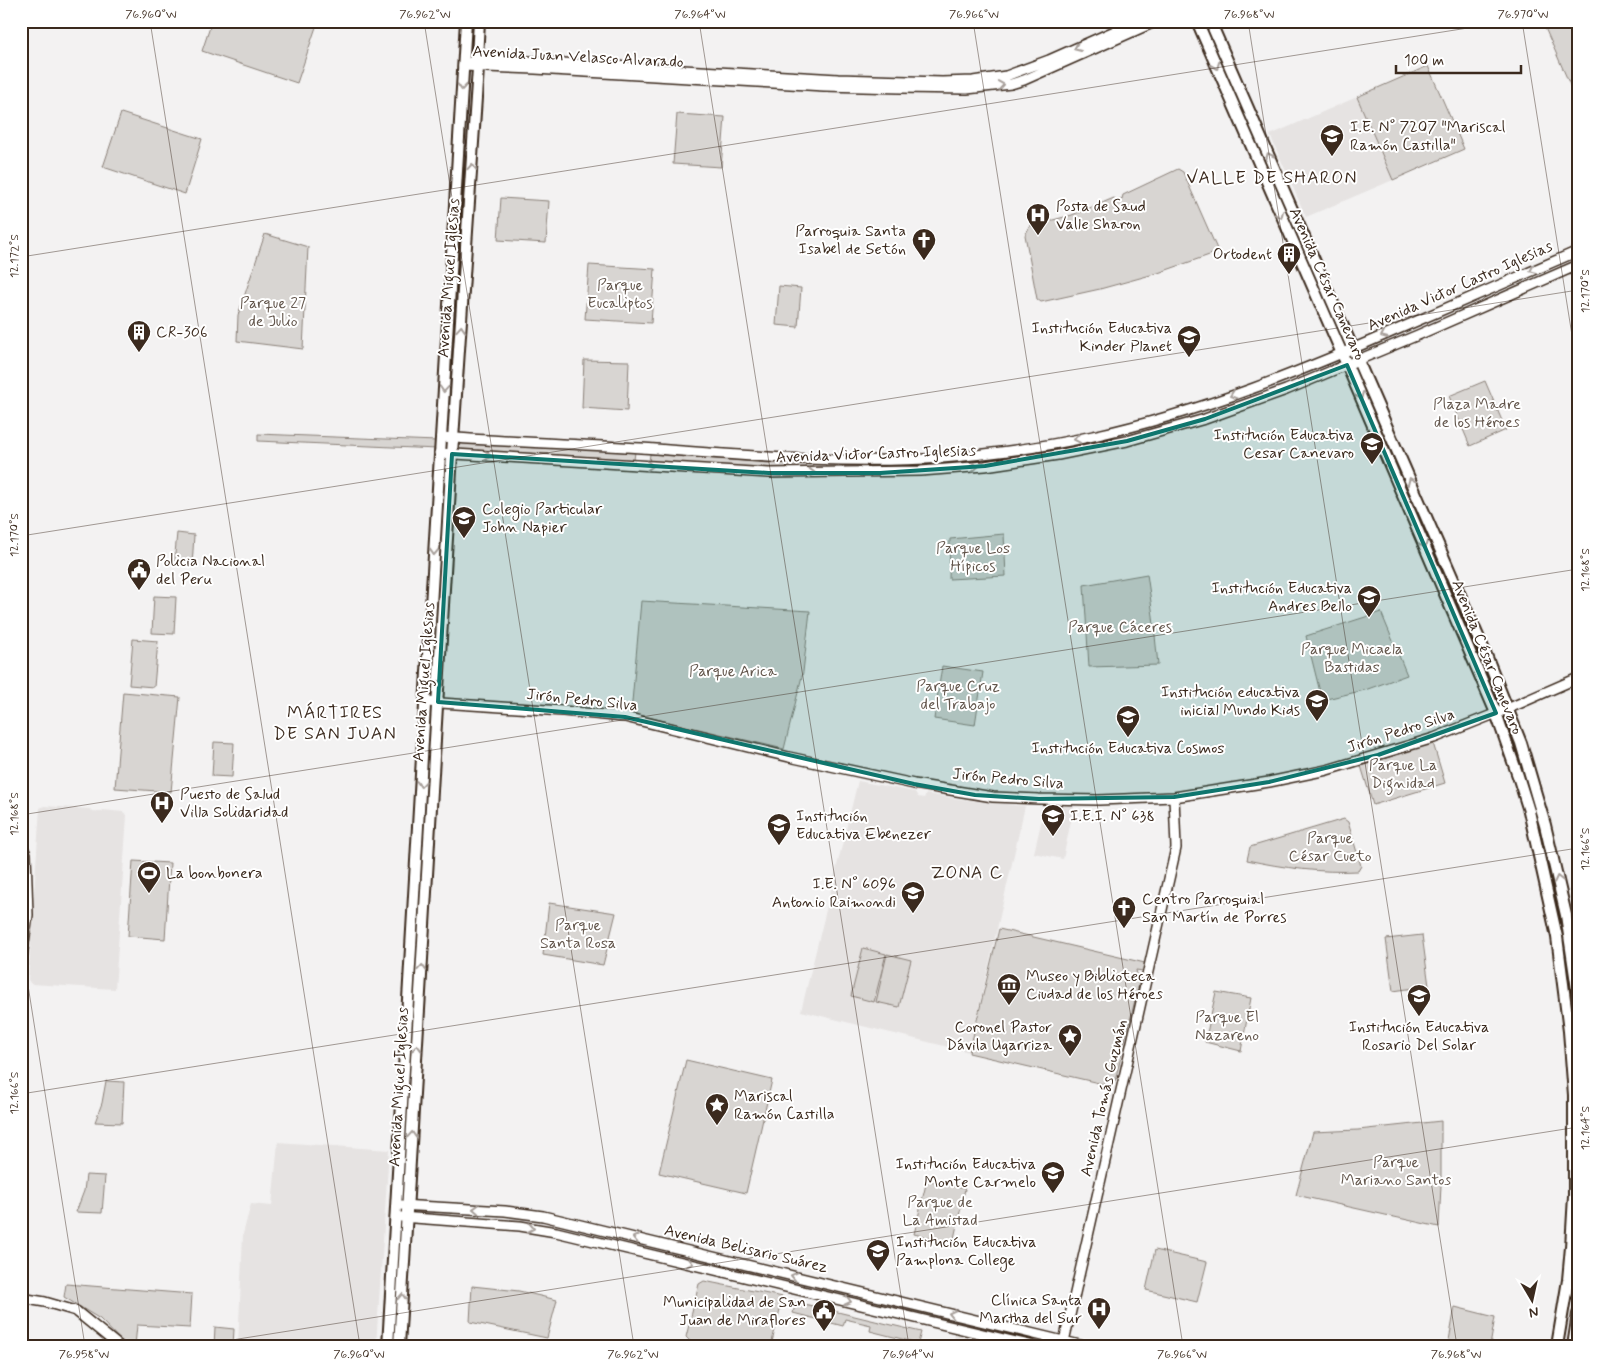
<svg xmlns="http://www.w3.org/2000/svg" width="1599" height="1367" font-family="Mynerve,sans-serif">
<style>
.built{fill:#e6e3e2}
.green{fill:#d8d5d2;stroke:#8a8078}
.lines{fill:none;stroke-linecap:round;stroke-linejoin:round}
.tertiary-casing{stroke:#3b2a1e;stroke-width:12}
.secondary-casing{stroke:#3b2a1e;stroke-width:14}
.tertiary{stroke:#fff;stroke-width:9}
.secondary{stroke:#fff;stroke-width:10}
.oneway{stroke:#a79f9a}
.marked{fill:#0f766e;fill-opacity:0.2;stroke:#0f766e;stroke-width:4;stroke-linejoin:round}
.ticks{fill:none;stroke:#3b2a1e;stroke-width:1;stroke-opacity:0.45}
.labels{text-anchor:middle;dominant-baseline:central;stroke-width:4;stroke-linejoin:round;paint-order:stroke}
.street-label{font-size:16px;fill:#3b2a1e;stroke:#fff}
.poi-label{font-size:16px;fill:#3b2a1e;stroke:#fff;text-anchor:start}
.park-label{font-size:16px;fill:#62554b;stroke:#fff}
.neighbourhood-label{font-size:18px;letter-spacing:1px;fill:#3b2a1e;stroke:#fff}
.neatline{fill:none;stroke:#3b2a1e;stroke-width:2}
.ticks-label{font-size:12px;text-anchor:middle;fill:#3b2a1e}
</style>
<rect width="100%" height="100%" fill="#f3f2f2"/>
<filter id="ink" filterUnits="userSpaceOnUse"><feTurbulence type="fractalNoise" baseFrequency=".02" numOctaves="2"/><feDisplacementMap in="SourceGraphic" scale="10" xChannelSelector="R" yChannelSelector="G"/><feConvolveMatrix kernelMatrix="1 2 1 2 8 2 1 2 1" color-interpolation-filters="sRGB"/></filter>
<g filter="url(#ink)">
<path class="built" d="M1357 97 1393 180 1306 217 1270 135Z
M858 781 915 792 918 797 924 798 926 794 968 800 1025 806 969 1052 801 1011Z
M44 806 90 809 92 811 102 812 103 810 123 812 127 815 115 989 31 984 28 980 40 808Z
M1045 806H1074L1063 859 1034 853Z
M278 1142 389 1150 376 1346H238L243 1234 251 1204 272 1206Z
M955 1334 1000 1346H953Z"/>
<path class="green" d="M212 21H318L297 83 202 51Z
M1542 21H1578V101H1577Z
M1428 66 1464 149 1393 180 1357 97Z
M121 113 202 139 185 194 103 167Z
M677 114 725 117 721 167 673 164Z
M1178 169 1183 172 1217 249 1215 253 1158 273 1100 289 1041 302 1037 299 1025 235 1030 226 1072 215 1114 198 1118 201 1122 199 1123 195Z
M501 198 549 201 546 243 498 240Z
M265 234 308 247 303 349 237 341 238 315Z
M589 265 655 269 651 323 585 319Z
M779 286 801 288 798 327 776 325Z
M584 360 629 361 627 411 582 408Z
M1485 381 1506 430 1470 446 1449 396Z
M258 434 437 441V449L258 441Z
M460 442 635 452 634 460 459 450Z
M650 454 769 463H871L870 471 766 469 649 462Z
M177 533 194 535 192 566 174 564Z
M1004 534 1006 576 949 579 950 539Z
M1147 574 1153 616 1158 665 1089 667 1084 585Z
M154 596 176 597 174 634 152 633Z
M641 601 810 611 803 672 784 749 631 713Z
M1381 612 1407 675 1365 690 1322 700 1306 636Z
M133 639 158 641 154 687 129 685Z
M942 666 983 672 975 725 934 719Z
M123 692 180 697 171 792 115 788Z
M214 742 234 743 232 777 212 776Z
M1433 743 1445 783 1373 805 1361 766Z
M1344 819 1348 822 1361 866 1358 871C1321 873 1284 868 1247 860L1250 847Z
M133 861 170 863 165 939 128 936Z
M549 903 616 913 603 965 543 955Z
M999 929 1145 963 1143 971 1136 970 1139 984 1115 1081 1109 1079 1103 1084 969 1053Z
M1422 935 1429 986 1393 991 1386 939Z
M863 948 886 954 874 1002 851 996Z
M887 954 911 960 899 1007 876 1002Z
M1216 992 1251 998 1241 1051 1205 1042Z
M686 1060 772 1080 746 1193 659 1173Z
M106 1081 124 1082 122 1123 95 1122 102 1103Z
M1441 1121V1185L1439 1227 1296 1195 1313 1132 1358 1130Z
M86 1175 105 1176 102 1213 76 1212 84 1191Z
M927 1180 965 1189 953 1243 914 1234Z
M1155 1250 1207 1262 1197 1302 1146 1290Z
M704 1281 783 1297 771 1346H689L690 1341 686 1337 699 1284Z
M66 1284 192 1294 190 1328 137 1325 135 1346H126L100 1319 64 1297Z
M472 1286 519 1291 557 1300 547 1338 470 1322Z
M796 1302 921 1332 918 1343 870 1331 871 1325 845 1319 843 1326 793 1313Z
M1455 1307 1495 1317 1490 1346H1448Z
M215 1327 234 1329 233 1346H214Z"/>
<g class="lines">
<g class="tertiary-casing">
<path id="tertiary" d="M472 61 477 58 838 79 942 82 973 81 1006 76 1049 60 1137 21
M463 66 535 69 824 86 901 88 967 89 1011 84 1024 80 1157 21
M441 437C507 442 574 444 641 448 741 455 842 465 942 458 992 454 1044 447 1093 436 1203 412 1307 369 1410 324 1466 300 1522 275 1578 251
M439 453 769 473 921 471 985 466 1058 455 1127 441 1205 419 1286 390 1418 335 1578 265
M426 702 563 711 625 717 789 757 914 784 993 797 1039 799 1099 800 1174 797 1269 782 1327 770 1434 738 1507 709 1578 678
M21 844 26 854 28 915 21 964
M400 1205 505 1211 543 1216 1084 1346
M401 1217 520 1226 556 1232 1033 1346
M21 1298 45 1302 76 1311 119 1346
M1063 1346 1176 848 1174 797"/>
</g>
<g class="secondary-casing">
<path id="secondary" d="M1197 21 1347 365 1496 713 1518 776 1529 811 1557 937 1569 1031 1574 1095V1196L1571 1247 1568 1280 1557 1346
M1210 21 1484 650 1521 743 1545 825 1566 915 1578 996
M388 1346C414 904 438 463 466 21
M399 1346 452 454 478 68 477 58 479 21
M1573 1346 1578 1314"/>
</g>
<use href="#tertiary" class="tertiary"/>
<use href="#secondary" class="secondary"/>
</g>
<defs><path id="oneway-chevron" d="M-2-3.5L2.5 0L-2 3.5" fill="none" stroke-width="1.6" stroke-linecap="round" stroke-linejoin="round" transform="scale(1.25)"/></defs>
<g class="oneway">
<use href="#oneway-chevron" transform="translate(1077 48) rotate(156)"/>
<use href="#oneway-chevron" transform="translate(1216 66) rotate(67)"/>
<use href="#oneway-chevron" transform="translate(1001 85) rotate(-9)"/>
<use href="#oneway-chevron" transform="translate(462 87) rotate(94)"/>
<use href="#oneway-chevron" transform="translate(1269 156) rotate(-114)"/>
<use href="#oneway-chevron" transform="translate(472 167) rotate(-86)"/>
<use href="#oneway-chevron" transform="translate(1280 215) rotate(67)"/>
<use href="#oneway-chevron" transform="translate(1533 270) rotate(156)"/>
<use href="#oneway-chevron" transform="translate(461 329) rotate(-86)"/>
<use href="#oneway-chevron" transform="translate(1384 335) rotate(156)"/>
<use href="#oneway-chevron" transform="translate(444 389) rotate(94)"/>
<use href="#oneway-chevron" transform="translate(1233 395) rotate(161)"/>
<use href="#oneway-chevron" transform="translate(1360 396) rotate(67)"/>
<use href="#oneway-chevron" transform="translate(1077 439) rotate(169)"/>
<use href="#oneway-chevron" transform="translate(488 456) rotate(4)"/>
<use href="#oneway-chevron" transform="translate(650 466) rotate(3)"/>
<use href="#oneway-chevron" transform="translate(975 467) rotate(-4)"/>
<use href="#oneway-chevron" transform="translate(812 473)"/>
<use href="#oneway-chevron" transform="translate(1411 481) rotate(-113)"/>
<use href="#oneway-chevron" transform="translate(1424 545) rotate(67)"/>
<use href="#oneway-chevron" transform="translate(434 552) rotate(93)"/>
<use href="#oneway-chevron" transform="translate(439 684) rotate(-86)"/>
<use href="#oneway-chevron" transform="translate(421 784) rotate(94)"/>
<use href="#oneway-chevron" transform="translate(1558 879) rotate(-103)"/>
<use href="#oneway-chevron" transform="translate(422 968) rotate(-86)"/>
<use href="#oneway-chevron" transform="translate(417 1048) rotate(-88)"/>
<use href="#oneway-chevron" transform="translate(412 1135) rotate(-86)"/>
<use href="#oneway-chevron" transform="translate(476 1209) rotate(-177)"/>
<use href="#oneway-chevron" transform="translate(531 1228) rotate(11)"/>
<use href="#oneway-chevron" transform="translate(636 1238) rotate(-167)"/>
<use href="#oneway-chevron" transform="translate(690 1263) rotate(14)"/>
<use href="#oneway-chevron" transform="translate(794 1276) rotate(-167)"/>
<use href="#oneway-chevron" transform="translate(402 1297) rotate(-87)"/>
<use href="#oneway-chevron" transform="translate(848 1301) rotate(14)"/>
<use href="#oneway-chevron" transform="translate(952 1314) rotate(-167)"/>
</g>
</g>
<path class="marked" d="M1347 365 1496 713 1378 755 1269 782 1174 797 1039 799 975 795 914 784 625 717 438 702 452 454 769 473H880L985 466 1127 441 1205 419Z"/>
<path class="ticks" d="M150 21 360 1346M424 21 634 1346M699 21 909 1346M973 21 1183 1346M1248 21 1457 1346M1522 21 1578 373M21 257 1512 21M21 536 1578 290M21 815 1578 569M21 941 85 1346M21 1094 1578 848M194 1346 1578 1127"/>
<defs>
<g id="school-pin" transform="scale(1.25)"><path d="M0 17L-7.5 6A9.5 9.5 0 1 1 7.5 6Z" fill="#3b2a1e" stroke="#fff"/><path d="M0-5L7-2L0 1L-7-2ZM-4 1L0 2.5L4 1V4Q0 6-4 4Z" fill="#fff"/></g>
<g id="hospital-pin" transform="scale(1.25)"><path d="M0 17L-7.5 6A9.5 9.5 0 1 1 7.5 6Z" fill="#3b2a1e" stroke="#fff"/><path d="M-5-5h3v3.5h4V-5h3V5h-3V1.5h-4V5h-3Z" fill="#fff"/></g>
<g id="church-pin" transform="scale(1.25)"><path d="M0 17L-7.5 6A9.5 9.5 0 1 1 7.5 6Z" fill="#3b2a1e" stroke="#fff"/><path d="M-1.2-6h2.4v3.5h3.3v2.4h-3.3V6h-2.4V-.1h-3.3v-2.4h3.3Z" fill="#fff"/></g>
<g id="building-pin" transform="scale(1.25)"><path d="M0 17L-7.5 6A9.5 9.5 0 1 1 7.5 6Z" fill="#3b2a1e" stroke="#fff"/><path d="M-4-6H4V6H1V3H-1V6H-4ZM-2.5-4.3h1.7v1.8h-1.7ZM.8-4.3h1.7v1.8H.8ZM-2.5-1h1.7V.8h-1.7ZM.8-1h1.7V.8H.8Z" fill="#fff"/></g>
<g id="civic-pin" transform="scale(1.25)"><path d="M0 17L-7.5 6A9.5 9.5 0 1 1 7.5 6Z" fill="#3b2a1e" stroke="#fff"/><path d="M-.6-6.5H3V-4.5H.6V-3L4-1V1h2V6H-6V1h2V-1L-.6-3ZM-1.2 2.5V6h2.4V2.5Z" fill="#fff"/></g>
<g id="stadium-pin" transform="scale(1.25)"><path d="M0 17L-7.5 6A9.5 9.5 0 1 1 7.5 6Z" fill="#3b2a1e" stroke="#fff"/><path d="M0-5a6.5 5 0 1 0 0 10a6.5 5 0 1 0 0-10ZM-3.5-1.8h7v3.6h-7Z" fill="#fff"/></g>
<g id="museum-pin" transform="scale(1.25)"><path d="M0 17L-7.5 6A9.5 9.5 0 1 1 7.5 6Z" fill="#3b2a1e" stroke="#fff"/><path d="M0-6L6-3V-2H-6V-3ZM-5-1h2V3h-2ZM-1-1h2V3h-2ZM3-1h2V3H3ZM-6 4H6V6H-6Z" fill="#fff"/></g>
<g id="sight-pin" transform="scale(1.25)"><path d="M0 17L-7.5 6A9.5 9.5 0 1 1 7.5 6Z" fill="#3b2a1e" stroke="#fff"/><path d="M0-6L1.8-2.2L6-1.7L2.9 1.2L3.7 5.4L0 3.3L-3.7 5.4L-2.9 1.2L-6-1.7L-1.8-2.2Z" fill="#fff"/></g>
</defs>
<g fill-rule="evenodd">
<use href="#school-pin" x="1332" y="136"/>
<use href="#hospital-pin" x="1038" y="215"/>
<use href="#church-pin" x="924" y="240"/>
<use href="#building-pin" x="1289" y="254"/>
<use href="#building-pin" x="139" y="332"/>
<use href="#school-pin" x="1189" y="337"/>
<use href="#school-pin" x="1372" y="444"/>
<use href="#school-pin" x="464" y="518"/>
<use href="#civic-pin" x="139" y="570"/>
<use href="#school-pin" x="1369" y="597"/>
<use href="#school-pin" x="1317" y="701"/>
<use href="#school-pin" x="1128" y="717"/>
<use href="#hospital-pin" x="162" y="803"/>
<use href="#school-pin" x="1053" y="816"/>
<use href="#school-pin" x="779" y="825"/>
<use href="#stadium-pin" x="149" y="873"/>
<use href="#school-pin" x="913" y="893"/>
<use href="#church-pin" x="1124" y="908"/>
<use href="#museum-pin" x="1009" y="985"/>
<use href="#school-pin" x="1419" y="996"/>
<use href="#sight-pin" x="1070" y="1036"/>
<use href="#sight-pin" x="717" y="1105"/>
<use href="#school-pin" x="1053" y="1173"/>
<use href="#school-pin" x="878" y="1251"/>
<use href="#hospital-pin" x="1099" y="1309"/>
<use href="#civic-pin" x="824" y="1311"/>
</g>
<g class="labels">
<g class="street-label">
<text transform="translate(578 57) rotate(3)">Avenida Juan Velasco Alvarado</text>
<text transform="translate(449 278) rotate(-86)">Avenida Miguel Iglesias</text>
<text transform="translate(1327 284) rotate(66)">Avenida César Canevaro</text>
<text transform="translate(1460 286) rotate(-24)">Avenida Victor Castro Iglesias</text>
<text transform="translate(876 454) rotate(-2)">Avenida Victor Castro Iglesias</text>
<text transform="translate(1487 657) rotate(68)">Avenida César Canevaro</text>
<text transform="translate(424 682) rotate(-86)">Avenida Miguel Iglesias</text>
<text transform="translate(582 700) rotate(6)">Jirón Pedro Silva</text>
<text transform="translate(1401 731) rotate(-18)">Jirón Pedro Silva</text>
<text transform="translate(1008 779) rotate(5)">Jirón Pedro Silva</text>
<text transform="translate(399 1087) rotate(-87)">Avenida Miguel Iglesias</text>
<text transform="translate(1104 1098) rotate(-77)">Avenida Tomás Guzmán</text>
<text transform="translate(746 1249) rotate(13)">Avenida Belisario Suárez</text>
</g>
<g class="poi-label">
<text x="1350" y="127">I.E. N° 7207 "Mariscal<tspan x="1350" dy="18">Ramón Castilla"</tspan></text>
<text x="1056" y="206">Posta de Saud<tspan x="1056" dy="18">Valle Sharon</tspan></text>
<text x="906" y="231" text-anchor="end">Parroquia Santa<tspan x="906" dy="18">Isabel de Setón</tspan></text>
<text x="1272" y="254" text-anchor="end">Ortodent</text>
<text x="1172" y="328" text-anchor="end">Institución Educativa<tspan x="1172" dy="18">Kinder Planet</tspan></text>
<text x="156" y="332">CR-306</text>
<text x="1354" y="435" text-anchor="end">Institución Educativa<tspan x="1354" dy="18">Cesar Canevaro</tspan></text>
<text x="482" y="509">Colegio Particular<tspan x="482" dy="18">John Napier</tspan></text>
<text x="156" y="561">Policia Nacional<tspan x="156" dy="18">del Peru</tspan></text>
<text x="1352" y="588" text-anchor="end">Institución Educativa<tspan x="1352" dy="18">Andres Bello</tspan></text>
<text x="1300" y="692" text-anchor="end">Institución educativa<tspan x="1300" dy="18">inicial Mundo Kids</tspan></text>
<text x="1128" y="748" text-anchor="middle">Institución Educativa Cosmos</text>
<text x="180" y="794">Puesto de Salud<tspan x="180" dy="18">Villa Solidaridad</tspan></text>
<text x="796" y="816">Institución<tspan x="796" dy="18">Educativa Ebenezer</tspan></text>
<text x="1070" y="816">I.E.I. N° 638</text>
<text x="166" y="873">La bonbonera</text>
<text x="896" y="884" text-anchor="end">I.E. N° 6096<tspan x="896" dy="18">Antonio Raimondi</tspan></text>
<text x="1142" y="899">Centro Parroquial<tspan x="1142" dy="18">San Martín de Porres</tspan></text>
<text x="1026" y="976">Museo y Biblioteca<tspan x="1026" dy="18">Ciudad de los Héroes</tspan></text>
<text x="1052" y="1027" text-anchor="end">Coronel Pastor<tspan x="1052" dy="18">Dávila Ugarriza</tspan></text>
<text x="1419" y="1027" text-anchor="middle">Institución Educativa<tspan x="1419" dy="18">Rosario Del Solar</tspan></text>
<text x="734" y="1096">Mariscal<tspan x="734" dy="18">Ramón Castilla</tspan></text>
<text x="1036" y="1164" text-anchor="end">Institución Educativa<tspan x="1036" dy="18">Monte Carmelo</tspan></text>
<text x="896" y="1242">Institución Educativa<tspan x="896" dy="18">Pamplona College</tspan></text>
<text x="1082" y="1300" text-anchor="end">Clínica Santa<tspan x="1082" dy="18">Martha del Sur</tspan></text>
<text x="806" y="1302" text-anchor="end">Municipalidad de San<tspan x="806" dy="18">Juan de Miraflores</tspan></text>
</g>
<g class="park-label">
<text x="620" y="285">Parque<tspan x="620" dy="18">Eucaliptos</tspan></text>
<text x="273" y="303">Parque 27<tspan x="273" dy="18">de Julio</tspan></text>
<text x="1477" y="404">Plaza Madre<tspan x="1477" dy="18">de los Héroes</tspan></text>
<text x="973" y="548">Parque Los<tspan x="973" dy="18">Hípicos</tspan></text>
<text x="1120" y="627">Parque Cáceres</text>
<text x="1352" y="649">Parque Micaela<tspan x="1352" dy="18">Bastidas</tspan></text>
<text x="733" y="671">Parque Arica</text>
<text x="958" y="686">Parque Cruz<tspan x="958" dy="18">del Trabajo</tspan></text>
<text x="1403" y="765">Parque La<tspan x="1403" dy="18">Dignidad</tspan></text>
<text x="1330" y="838">Parque<tspan x="1330" dy="18">César Cueto</tspan></text>
<text x="578" y="925">Parque<tspan x="578" dy="18">Santa Rosa</tspan></text>
<text x="1227" y="1017">Parque El<tspan x="1227" dy="18">Nazareno</tspan></text>
<text x="1396" y="1162">Parque<tspan x="1396" dy="18">Mariano Santos</tspan></text>
<text x="940" y="1202">Parque de<tspan x="940" dy="18">La Amistad</tspan></text>
</g>
<g class="neighbourhood-label">
<text x="1272" y="178">VALLE DE SHARON</text>
<text x="335" y="713">MÁRTIRES<tspan x="335" dy="21">DE SAN JUAN</tspan></text>
<text x="967" y="873">ZONA C</text>
</g>
</g>
<rect width="1599" height="1367" fill="none" stroke="#fff" stroke-width="55"/>
<g transform="translate(1532 1300) rotate(171)" stroke="#ffffff" stroke-width="4" paint-order="stroke">
<path d="M0-4L9 19L0 12L-9 19Z" fill="#3b2a1e"/>
<text y="-8" font-size="14" font-weight="bold" text-anchor="middle" fill="#3b2a1e">N</text>
</g>
<path d="M1396 65v8h125v-8" fill="none" stroke="#3b2a1e" stroke-width="2.5"/>
<text x="1404" y="65" font-size="15" fill="#3b2a1e" stroke="#ffffff" stroke-width="4" paint-order="stroke">100 m</text>
<rect x="28" y="28" width="1544" height="1312" class="neatline"/>
<g class="ticks-label">
<text x="151" y="18">76.960°W</text>
<text x="425" y="18">76.962°W</text>
<text x="700" y="18">76.964°W</text>
<text x="974" y="18">76.966°W</text>
<text x="1249" y="18">76.968°W</text>
<text x="1523" y="18">76.970°W</text>
<text transform="translate(14 256) rotate(-90)" y="4">12.172°S</text>
<text transform="translate(1585 291) rotate(-90)" y="4">12.170°S</text>
<text transform="translate(14 535) rotate(-90)" y="4">12.170°S</text>
<text transform="translate(1585 570) rotate(-90)" y="4">12.168°S</text>
<text transform="translate(14 814) rotate(-90)" y="4">12.168°S</text>
<text transform="translate(1585 849) rotate(-90)" y="4">12.166°S</text>
<text transform="translate(14 1093) rotate(-90)" y="4">12.166°S</text>
<text transform="translate(1585 1128) rotate(-90)" y="4">12.164°S</text>
<text x="84" y="1358">76.958°W</text>
<text x="359" y="1358">76.960°W</text>
<text x="633" y="1358">76.962°W</text>
<text x="908" y="1358">76.964°W</text>
<text x="1182" y="1358">76.966°W</text>
<text x="1456" y="1358">76.968°W</text>
</g>
</svg>
